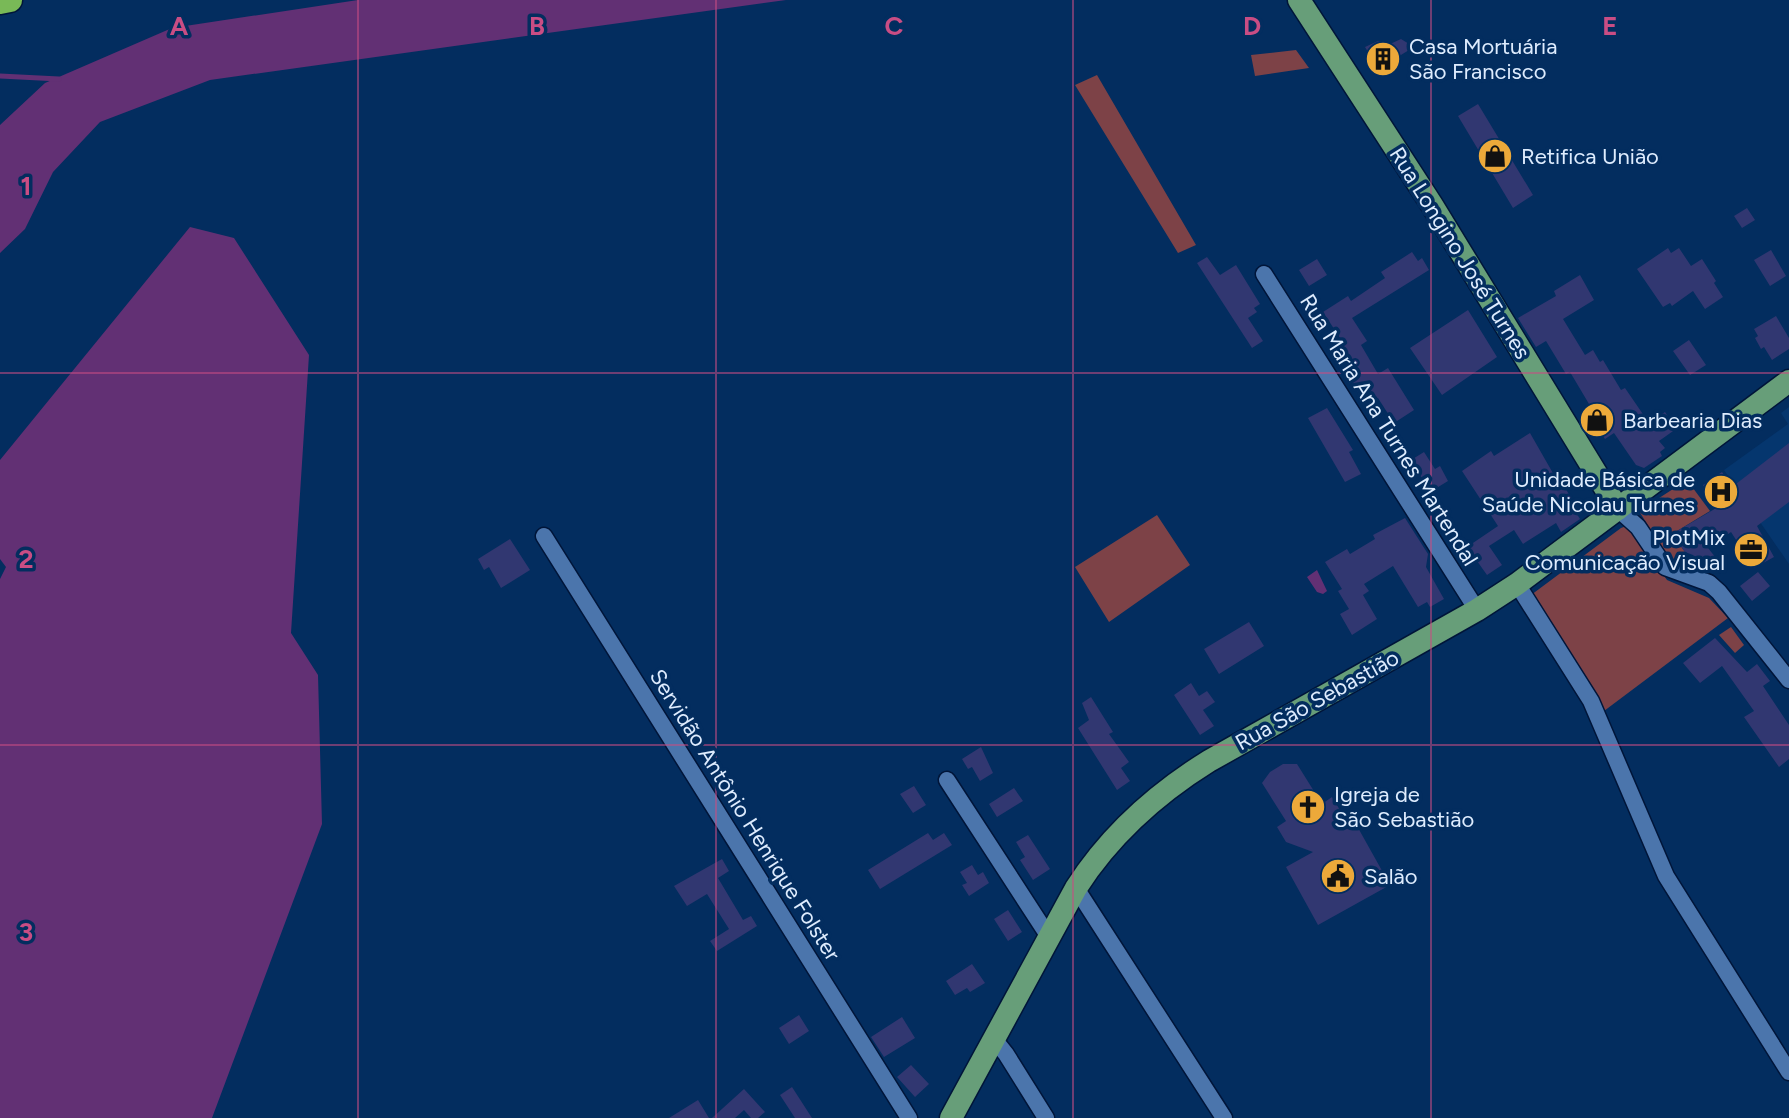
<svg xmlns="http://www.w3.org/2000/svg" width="1789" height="1118" font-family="Figtree,sans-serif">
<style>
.built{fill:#05366e}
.green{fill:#7d4247}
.water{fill:#623074}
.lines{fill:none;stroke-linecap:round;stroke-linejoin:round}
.stream{stroke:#623074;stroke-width:5}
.building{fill:#313771}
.minor-casing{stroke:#001539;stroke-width:19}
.major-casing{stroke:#001539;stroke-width:25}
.highway-casing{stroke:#001539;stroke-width:27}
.minor{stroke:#4b75ac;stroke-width:16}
.major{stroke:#679e79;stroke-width:22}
.highway{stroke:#79b957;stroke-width:24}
.grid{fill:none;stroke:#c94d84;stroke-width:2;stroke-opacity:0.55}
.labels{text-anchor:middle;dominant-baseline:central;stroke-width:7;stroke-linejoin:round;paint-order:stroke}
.poi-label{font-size:22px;fill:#deecfe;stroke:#032d5f;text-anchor:start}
.street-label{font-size:22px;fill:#deecfe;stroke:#032d5f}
.grid-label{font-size:26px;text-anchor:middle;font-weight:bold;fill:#c94d84;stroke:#032d5f;stroke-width:7;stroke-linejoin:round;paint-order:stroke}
</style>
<rect width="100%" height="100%" fill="#032d5f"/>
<path class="built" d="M1789 407V564L1724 470 1788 424 1781 413Z"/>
<path class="green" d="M1296 50 1309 68 1255 76 1251 55Z
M1097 75 1196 245 1178 253 1075 85Z
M1687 480 1710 511 1672 534 1685 552 1671 563 1639 511Z
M1157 515 1190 565 1109 622 1075 567Z
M1629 525 1667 580 1709 598 1728 618 1604 711 1531 595 1621 528Z
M1731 627 1744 645 1735 653 1719 635Z"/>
<path class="water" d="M358 0H786L210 80 100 122 53 172 25 229 0 253V125L45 83 172 28Z
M190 227 234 238 309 355 291 633 318 675 322 824 212 1118H0V579L6 567 0 559V460Z
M1317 570 1327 591 1323 594 1317 592 1307 577Z"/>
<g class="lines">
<path class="stream" d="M0 76 59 79"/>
</g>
<path class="building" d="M1401 39 1414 47 1378 69 1365 47 1378 41 1390 44Z
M1478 104 1533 195 1513 208 1458 116Z
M1747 208 1755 220 1742 228 1734 216Z
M1668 248 1671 253 1679 248 1691 266 1702 259 1716 281 1714 283 1723 297 1705 309 1693 291 1672 306 1670 303 1663 307 1637 269Z
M1771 250 1786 276 1770 286 1754 260Z
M1412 252 1418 261 1422 258 1429 270 1352 318 1367 341 1361 345 1378 374 1388 368 1414 410 1394 423 1378 398 1365 404 1351 381 1349 383 1342 370 1347 367 1332 344 1340 338 1323 312 1348 296 1351 301 1385 278 1381 272Z
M1207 257 1220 275 1236 265 1260 304 1254 308 1257 312 1248 318 1263 341 1252 348 1197 263Z
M1317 259 1327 275 1309 286 1299 270Z
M1580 275 1594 300 1563 319 1585 355 1593 350 1600 362 1603 360 1621 390 1625 388 1649 423 1665 412 1676 429 1659 441 1665 448 1660 452 1662 456 1644 468 1636 465 1614 433 1605 439 1587 413 1592 409 1570 372 1566 374 1546 341 1536 347 1518 318 1556 296 1554 291Z
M1468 310 1497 357 1442 395 1410 348Z
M1776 316 1789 338V349L1772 360 1764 347 1761 349 1755 338 1758 336 1754 329Z
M1689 340 1706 365 1690 375 1673 351Z
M1327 408 1353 450 1349 452 1361 474 1345 482 1308 418Z
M1530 433 1554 475 1556 473 1578 509 1575 511 1580 519 1561 532 1556 523 1523 544 1514 530 1489 546 1502 565 1487 575 1467 547 1498 526 1462 471 1491 451 1494 456Z
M1789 443V502L1757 526 1774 557 1754 568 1731 532 1708 548 1716 558 1703 568 1693 555 1685 552 1672 534 1718 507 1703 485 1722 472 1732 487Z
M1424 452 1435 469 1440 466 1448 481 1430 492 1411 460Z
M1405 518 1428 554 1426 567 1444 599 1430 607 1427 602 1418 607 1393 566 1364 584 1369 591 1363 595 1377 619 1352 635 1340 614 1349 609 1338 591 1342 589 1325 562 1347 549 1350 554 1375 539 1373 535Z
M510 539 530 570 501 588 489 567 484 570 478 559Z
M1758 572 1770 586 1752 601 1740 586Z
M1249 622 1264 646 1219 674 1204 649Z
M1715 638 1747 672 1757 664 1770 681 1763 686 1789 725V759L1779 767 1744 717 1754 711 1722 666 1700 683 1683 663Z
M1191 683 1199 696 1207 691 1215 702 1203 710 1214 726 1200 735 1174 695Z
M1091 697 1113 732 1109 734 1129 762 1121 768 1130 781 1117 790 1078 728 1089 720 1082 703Z
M981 747 993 773 980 781 972 767 968 769 962 759Z
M1283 764H1297L1322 804 1332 797 1346 820 1352 817 1390 885 1318 925 1286 867 1313 852 1286 842 1277 827 1286 821 1262 783 1270 772Z
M914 786 926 805 913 813 900 794Z
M1014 788 1023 801 997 817 989 804Z
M928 833 933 840 944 833 952 845 880 889 868 870Z
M1028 835 1050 869 1033 880 1020 860 1025 857 1016 842Z
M722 859 729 871 718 878 743 920 751 916 757 926 717 951 710 941 729 929 707 894 687 906 674 886Z
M972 865 978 875 983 872 989 883 969 896 962 885 967 883 960 872Z
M1008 910 1022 932 1008 941 994 919Z
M972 964 985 983 970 992 967 988 955 995 946 981Z
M799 1015 809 1031 789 1044 779 1028Z
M902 1017 915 1038 884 1057 871 1037Z
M911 1065 929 1084 915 1097 897 1077Z
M792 1087 812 1118H795L780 1095Z
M744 1089 765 1112 758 1118H751L744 1110 735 1118H712Z
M698 1100 709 1118H669Z"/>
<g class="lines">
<g class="minor-casing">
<path id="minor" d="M1264 274 1477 610
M1618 509 1638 527 1665 567 1709 583 1719 592 1789 680
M544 536 909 1118
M1517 584 1591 701 1666 876 1789 1072
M947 780 1049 937
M1076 888 1224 1118
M994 1039 1006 1054 1046 1118"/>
</g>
<g class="major-casing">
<path id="major" d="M1299 0 1432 205 1618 509
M951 1118 1076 888C1110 835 1156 794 1209 761L1477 610 1517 584 1789 381"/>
</g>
<g class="highway-casing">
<path id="highway" d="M0 2 10 0"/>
</g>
<use href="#minor" class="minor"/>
<use href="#major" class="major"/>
<use href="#highway" class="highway"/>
</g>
<path class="grid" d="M358 0V1118M716 0V1118M1073 0V1118M1431 0V1118M0 373H1789M0 745H1789"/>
<defs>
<g id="building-disc" transform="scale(1.8)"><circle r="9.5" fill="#eca93a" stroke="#032d5f"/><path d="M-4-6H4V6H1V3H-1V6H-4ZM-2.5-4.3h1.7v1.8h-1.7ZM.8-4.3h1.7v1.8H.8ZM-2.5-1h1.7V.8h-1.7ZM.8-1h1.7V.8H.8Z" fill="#111"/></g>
<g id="shop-disc" transform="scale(1.8)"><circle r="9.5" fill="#eca93a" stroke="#032d5f"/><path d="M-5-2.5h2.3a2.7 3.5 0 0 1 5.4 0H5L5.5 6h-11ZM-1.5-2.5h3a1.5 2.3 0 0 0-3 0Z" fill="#111"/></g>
<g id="hospital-disc" transform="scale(1.8)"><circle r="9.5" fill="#eca93a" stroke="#032d5f"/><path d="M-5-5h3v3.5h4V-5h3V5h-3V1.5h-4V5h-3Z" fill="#111"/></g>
<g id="office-disc" transform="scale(1.8)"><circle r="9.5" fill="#eca93a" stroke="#032d5f"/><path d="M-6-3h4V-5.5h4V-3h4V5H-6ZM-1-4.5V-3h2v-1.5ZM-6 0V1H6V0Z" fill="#111"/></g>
<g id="church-disc" transform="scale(1.8)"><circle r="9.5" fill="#eca93a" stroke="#032d5f"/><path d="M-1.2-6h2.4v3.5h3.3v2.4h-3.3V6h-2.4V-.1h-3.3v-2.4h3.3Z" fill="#111"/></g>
<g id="civic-disc" transform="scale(1.8)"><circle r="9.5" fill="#eca93a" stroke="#032d5f"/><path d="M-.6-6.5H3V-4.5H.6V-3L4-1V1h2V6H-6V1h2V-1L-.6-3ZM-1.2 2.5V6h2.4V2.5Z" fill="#111"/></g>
</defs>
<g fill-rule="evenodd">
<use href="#building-disc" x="1383" y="59"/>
<use href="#shop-disc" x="1495" y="156"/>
<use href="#shop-disc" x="1597" y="420"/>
<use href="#hospital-disc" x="1721" y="492"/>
<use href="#office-disc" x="1751" y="550"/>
<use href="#church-disc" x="1308" y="807"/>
<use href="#civic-disc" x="1338" y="876"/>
</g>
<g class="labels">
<g class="poi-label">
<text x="1409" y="46">Casa Mortuária<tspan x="1409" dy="25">São Francisco</tspan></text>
<text x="1521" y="156">Retifica União</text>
<text x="1623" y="420">Barbearia Dias</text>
<text x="1695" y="479" text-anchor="end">Unidade Básica de<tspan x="1695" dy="25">Saúde Nicolau Turnes</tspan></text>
<text x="1725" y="537" text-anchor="end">PlotMix<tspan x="1725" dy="25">Comunicação Visual</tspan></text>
<text x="1334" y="794">Igreja de<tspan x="1334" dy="25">São Sebastião</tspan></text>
<text x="1364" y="876">Salão</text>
</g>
<g class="street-label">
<text transform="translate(1460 253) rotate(58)">Rua Longino José Turnes</text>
<text transform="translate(1389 430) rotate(58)">Rua Maria Ana Turnes Martendal</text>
<text transform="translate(1317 700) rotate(-29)">Rua São Sebastião</text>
<text transform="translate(745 815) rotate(58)">Servidão Antônio Henrique Folster</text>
</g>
</g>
<g class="grid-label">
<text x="179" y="35">A</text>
<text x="537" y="35">B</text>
<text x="894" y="35">C</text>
<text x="1252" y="35">D</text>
<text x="1610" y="35">E</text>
<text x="26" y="195">1</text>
<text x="26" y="568">2</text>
<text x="26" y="941">3</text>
</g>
</svg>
